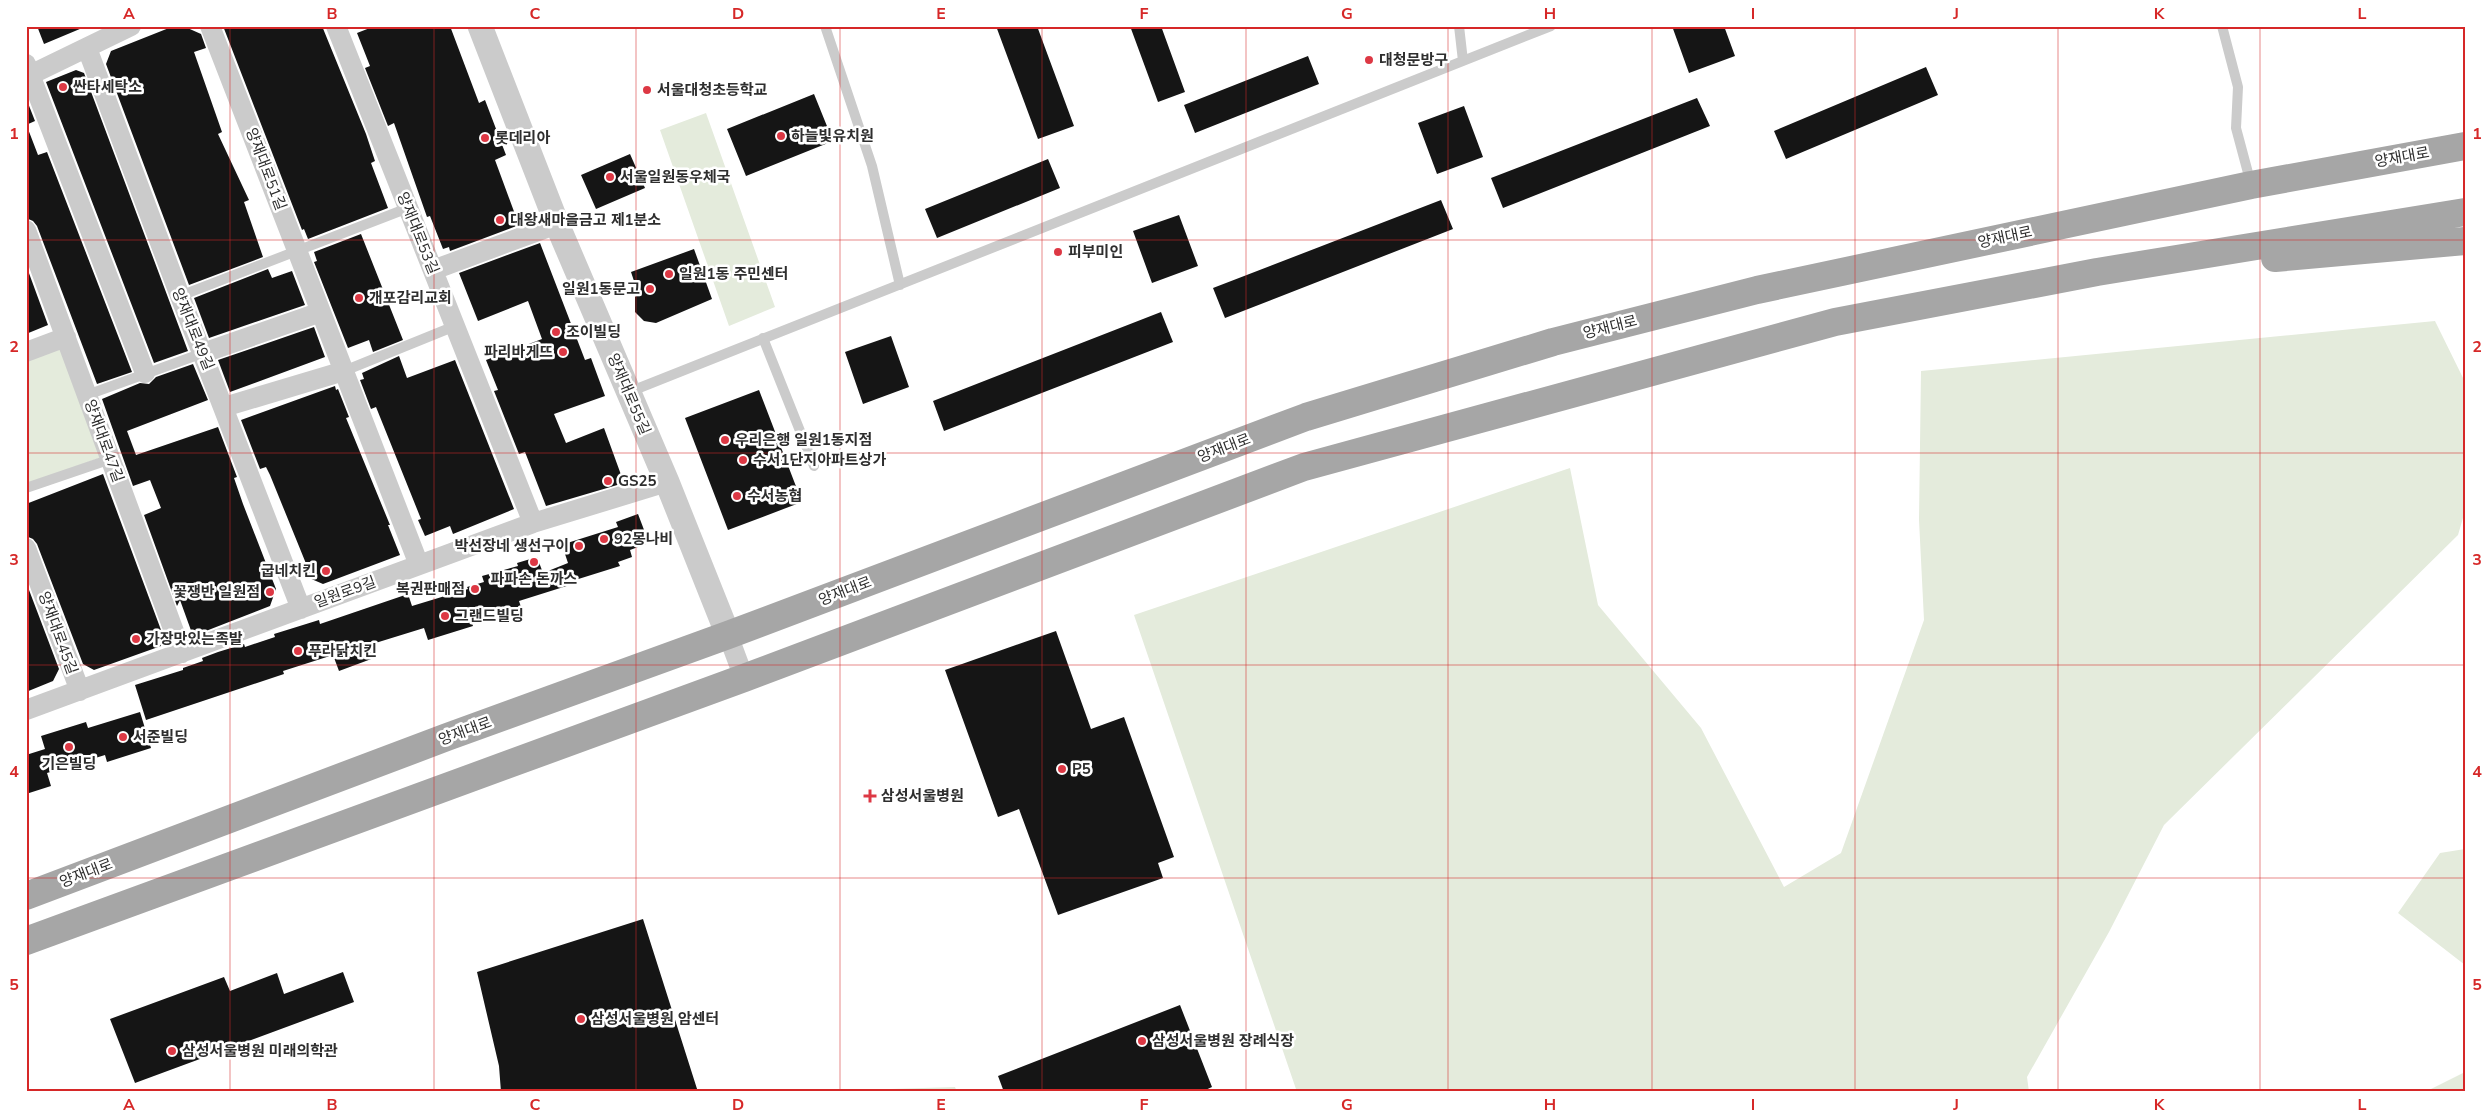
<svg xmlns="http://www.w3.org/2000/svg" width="2491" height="1118" font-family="'Nunito Sans','Noto Sans KR',sans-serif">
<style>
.green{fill:#e4ebdc}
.building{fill:#151515}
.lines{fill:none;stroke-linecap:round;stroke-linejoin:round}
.service{stroke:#cbcbcb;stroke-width:10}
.minor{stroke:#cbcbcb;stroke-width:20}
.tertiary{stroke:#cbcbcb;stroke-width:25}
.primary{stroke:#a6a6a6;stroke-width:28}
.grid{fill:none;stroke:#d62828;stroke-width:1;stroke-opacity:0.55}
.poi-dot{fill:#dd3844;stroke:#fff;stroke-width:2}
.labels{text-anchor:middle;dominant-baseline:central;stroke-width:5;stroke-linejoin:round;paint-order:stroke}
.poi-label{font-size:15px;font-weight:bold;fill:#2e2e2e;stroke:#fff;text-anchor:start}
.street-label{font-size:15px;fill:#2e2e2e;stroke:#fff}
.neatline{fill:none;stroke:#d62828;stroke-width:2}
.grid-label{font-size:16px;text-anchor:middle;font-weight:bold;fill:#d62828}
</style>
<rect width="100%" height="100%" fill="#fff"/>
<path class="green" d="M706 113 775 307 729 326 660 130Z
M2435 321 2465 382V511L2458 535 2164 825 2109 932 2027 1077 2029 1092H1297L1134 615 1570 468 1598 605 1701 728 1784 887 1841 853 1924 620 1919 520 1921 371Z
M64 343 105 456 26 484V357Z
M2465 849V965L2398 913 2440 853Z
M2465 1072V1092H2425Z
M955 1087 957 1092H857L858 1090Z"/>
<path class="building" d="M37 26H87L44 44Z
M174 26H183L201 34 206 48 194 52 222 132 218 134 249 200 244 202 263 257 189 285 106 64 111 51Z
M223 26H322L366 134 375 161 371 163 388 208 308 239 304 229 302 230Z
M375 26H450L479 103 485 100 506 155 495 160 519 225 450 251 449 247 443 249 430 216 427 217 394 123 388 126 365 68 370 66 357 33Z
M996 26H1037L1074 126 1038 139Z
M1130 26H1161L1185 92 1158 102Z
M1672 26H1724L1735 56 1689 73Z
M1308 56 1319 84 1195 133 1184 105Z
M1926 67 1938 95 1786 159 1774 131Z
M76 70 84 73 188 351 154 363 46 82Z
M814 94 833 141 746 176 727 129Z
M26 98 35 121 26 125Z
M1697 98 1710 126 1503 208 1491 178Z
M1464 106 1483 157 1437 174 1418 123Z
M26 129H28L38 155 47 152 132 372 97 384 37 226 33 221 26 218Z
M630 154 645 188 596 209 581 175Z
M1048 159 1060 188 937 238 925 209Z
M1441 200 1453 229 1225 318 1213 288Z
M1179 215 1198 266 1152 283 1133 231Z
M361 234 403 340 373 352 369 340 348 348 314 262 317 261 314 252Z
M540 243 585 360 591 358 605 396 554 414 566 443 604 428 624 483 546 506 525 452 519 454 494 391 498 390 486 360 542 339 528 301 478 321 459 273Z
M694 249 712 299 656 323 644 321 635 312V297L638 293 631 272Z
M26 265 48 325 26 334Z
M268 269 272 278 292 271 305 305 209 338 194 298Z
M1161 312 1173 342 944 431 933 401Z
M314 327 325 357 230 392 218 360Z
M891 336 909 387 863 404 845 352Z
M399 356 407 378 455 360 514 509 453 534 450 526 425 536 418 520 421 519 376 407 371 409 360 380 364 379 362 373Z
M193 364 208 400 127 431 136 455 218 427 237 477 234 478 243 504 276 589 270 606 193 636 180 600 177 606 144 515 161 508 150 480 133 486 102 399 140 383 149 384 156 377Z
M335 386 336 390 338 389 349 417 346 418 390 525H388L400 555 323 584 309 578 304 567 307 566 270 475 266 467 260 469 241 420Z
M759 390 802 502 728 530 685 418Z
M103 474 164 638 161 646 94 670 83 664 37 544 33 539 26 536V504Z
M638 514 649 543 630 550 632 557 618 562 620 566 572 581 573 584 519 601 521 607 472 623 473 626 428 640 424 628 369 645 374 658 339 671 333 655 283 671 284 674 146 720 135 685 183 670V668L203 661 202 658 218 652 244 644 245 647 275 637 274 634 319 620 320 624 408 594 412 606 468 589 467 587 484 582 482 576 518 566 517 563 537 557 543 573 568 563 563 548H565L564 544 618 527 616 522Z
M26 582 59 669 53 681 26 692Z
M1056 631 1091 729 1124 717 1174 857 1158 863 1163 878 1058 915 1019 809 998 817 945 670Z
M140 712 151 748 107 762 105 755 47 773 51 786 26 794V755L45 749 41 736 86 722 88 728Z
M643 919 698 1092H501L499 1066 477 972Z
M343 972 354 1002 135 1083 110 1019 224 977 230 991 277 973 284 994Z
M1180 1005 1212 1087 1201 1092H1004L998 1076Z"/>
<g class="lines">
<path class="service" d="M825 26 872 166 900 285
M1459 26 1463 61
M2222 26 2238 87 2236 128 2251 184
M180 296 408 208
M763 338 814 466
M344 371 455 326
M629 392 1551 26
M87 395 203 353
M26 488 111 459"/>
<path class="minor" d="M210 26 419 565
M336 26 533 523
M87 48 180 296 301 609
M26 64 145 373
M26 77 131 26
M26 230 182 653
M433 270 557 224
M26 352 66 337
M203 353 321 312
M224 407 344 371
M26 548 80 691
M728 635 744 678
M26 710 533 523 667 482"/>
<path class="tertiary" d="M480 26 557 224 667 482 728 635"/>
<path class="primary" d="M2275 258 2465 241
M26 896 447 737 728 635 1306 417 1553 342 1757 290 2251 185 2465 146
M26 941 744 678 1304 467 1835 322 2097 272 2465 212"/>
</g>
<path class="grid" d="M230 26V1092M434 26V1092M636 26V1092M840 26V1092M1042 26V1092M1246 26V1092M1448 26V1092M1652 26V1092M1855 26V1092M2058 26V1092M2260 26V1092M26 240H2465M26 453H2465M26 665H2465M26 878H2465"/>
<g class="poi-dot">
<circle cx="1369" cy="60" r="5"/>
<circle cx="63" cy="87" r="5"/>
<circle cx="647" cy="90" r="5"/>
<circle cx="781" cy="136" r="5"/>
<circle cx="485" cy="138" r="5"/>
<circle cx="610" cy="177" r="5"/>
<circle cx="500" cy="220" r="5"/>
<circle cx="1058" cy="252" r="5"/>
<circle cx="669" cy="274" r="5"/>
<circle cx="650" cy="289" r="5"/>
<circle cx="359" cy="298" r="5"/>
<circle cx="556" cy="332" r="5"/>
<circle cx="563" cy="352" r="5"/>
<circle cx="725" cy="440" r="5"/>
<circle cx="743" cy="460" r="5"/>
<circle cx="608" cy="481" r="5"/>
<circle cx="737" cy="496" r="5"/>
<circle cx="604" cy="539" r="5"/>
<circle cx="579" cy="546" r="5"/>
<circle cx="534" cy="562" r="5"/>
<circle cx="326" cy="571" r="5"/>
<circle cx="475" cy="589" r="5"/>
<circle cx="270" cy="592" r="5"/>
<circle cx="445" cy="616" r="5"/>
<circle cx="136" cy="639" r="5"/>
<circle cx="298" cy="651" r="5"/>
<circle cx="123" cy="737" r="5"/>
<circle cx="69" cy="747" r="5"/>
<circle cx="1062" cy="769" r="5"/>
<path d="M867.5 788.5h5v5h5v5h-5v5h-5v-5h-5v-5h5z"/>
<circle cx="581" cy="1019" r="5"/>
<circle cx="1142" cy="1041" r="5"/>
<circle cx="172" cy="1051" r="5"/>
</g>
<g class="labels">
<g class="poi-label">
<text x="1379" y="60">대청문방구</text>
<text x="73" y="87">싼타세탁소</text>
<text x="657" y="90">서울대청초등학교</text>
<text x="791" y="136">하늘빛유치원</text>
<text x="495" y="138">롯데리아</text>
<text x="620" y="177">서울일원동우체국</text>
<text x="510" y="220">대왕새마을금고 제1분소</text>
<text x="1068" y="252">피부미인</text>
<text x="679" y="274">일원1동 주민센터</text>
<text x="640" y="289" text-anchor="end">일원1동문고</text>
<text x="369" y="298">개포감리교회</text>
<text x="566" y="332">조이빌딩</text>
<text x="553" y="352" text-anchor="end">파리바게뜨</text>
<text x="735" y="440">우리은행 일원1동지점</text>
<text x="753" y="460">수서1단지아파트상가</text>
<text x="618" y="481">GS25</text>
<text x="747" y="496">수서농협</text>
<text x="614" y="539">92몽나비</text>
<text x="569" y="546" text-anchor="end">박선장네 생선구이</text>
<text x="316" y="571" text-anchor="end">굽네치킨</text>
<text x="534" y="579" text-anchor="middle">파파손 돈까스</text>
<text x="465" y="589" text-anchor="end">복권판매점</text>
<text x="260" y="592" text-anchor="end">꽃쟁반 일원점</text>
<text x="455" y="616">그랜드빌딩</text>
<text x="146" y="639">가장맛있는족발</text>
<text x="308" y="651">푸라닭치킨</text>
<text x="133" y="737">서준빌딩</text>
<text x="69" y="764" text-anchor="middle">기은빌딩</text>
<text x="1072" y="769">P5</text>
<text x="881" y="796">삼성서울병원</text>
<text x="591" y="1019">삼성서울병원 암센터</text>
<text x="1152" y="1041">삼성서울병원 장례식장</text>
<text x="182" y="1051">삼성서울병원 미래의학관</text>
</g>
<g class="street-label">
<text transform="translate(2402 157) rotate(-10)">양재대로</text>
<text transform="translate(266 169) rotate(69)">양재대로51길</text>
<text transform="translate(418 233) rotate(68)">양재대로53길</text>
<text transform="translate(2005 237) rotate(-12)">양재대로</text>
<text transform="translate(1610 327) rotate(-14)">양재대로</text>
<text transform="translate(193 329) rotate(68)">양재대로49길</text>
<text transform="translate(629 394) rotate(67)">양재대로55길</text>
<text transform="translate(104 441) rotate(70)">양재대로47길</text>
<text transform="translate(1224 448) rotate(-21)">양재대로</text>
<text transform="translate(845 591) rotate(-21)">양재대로</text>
<text transform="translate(345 592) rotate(-20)">일원로9길</text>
<text transform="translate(58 633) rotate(70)">양재대로45길</text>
<text transform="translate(465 731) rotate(-20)">양재대로</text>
<text transform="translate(86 873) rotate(-21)">양재대로</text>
</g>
</g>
<rect width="2491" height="1118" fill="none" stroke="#ffffff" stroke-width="55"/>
<rect x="28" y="28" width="2436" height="1062" class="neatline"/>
<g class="grid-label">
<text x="129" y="19">A</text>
<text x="332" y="19">B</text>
<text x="535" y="19">C</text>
<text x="738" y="19">D</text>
<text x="941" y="19">E</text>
<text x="1144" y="19">F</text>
<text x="1347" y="19">G</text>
<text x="1550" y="19">H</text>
<text x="1753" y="19">I</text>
<text x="1956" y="19">J</text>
<text x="2159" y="19">K</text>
<text x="2362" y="19">L</text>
<text x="14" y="139">1</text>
<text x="2477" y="139">1</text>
<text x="14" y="352">2</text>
<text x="2477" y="352">2</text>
<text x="14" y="565">3</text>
<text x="2477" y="565">3</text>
<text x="14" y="777">4</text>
<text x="2477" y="777">4</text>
<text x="14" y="990">5</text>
<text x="2477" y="990">5</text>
<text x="129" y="1110">A</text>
<text x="332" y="1110">B</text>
<text x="535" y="1110">C</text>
<text x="738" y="1110">D</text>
<text x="941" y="1110">E</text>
<text x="1144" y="1110">F</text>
<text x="1347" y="1110">G</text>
<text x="1550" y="1110">H</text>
<text x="1753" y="1110">I</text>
<text x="1956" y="1110">J</text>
<text x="2159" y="1110">K</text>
<text x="2362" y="1110">L</text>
</g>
</svg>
